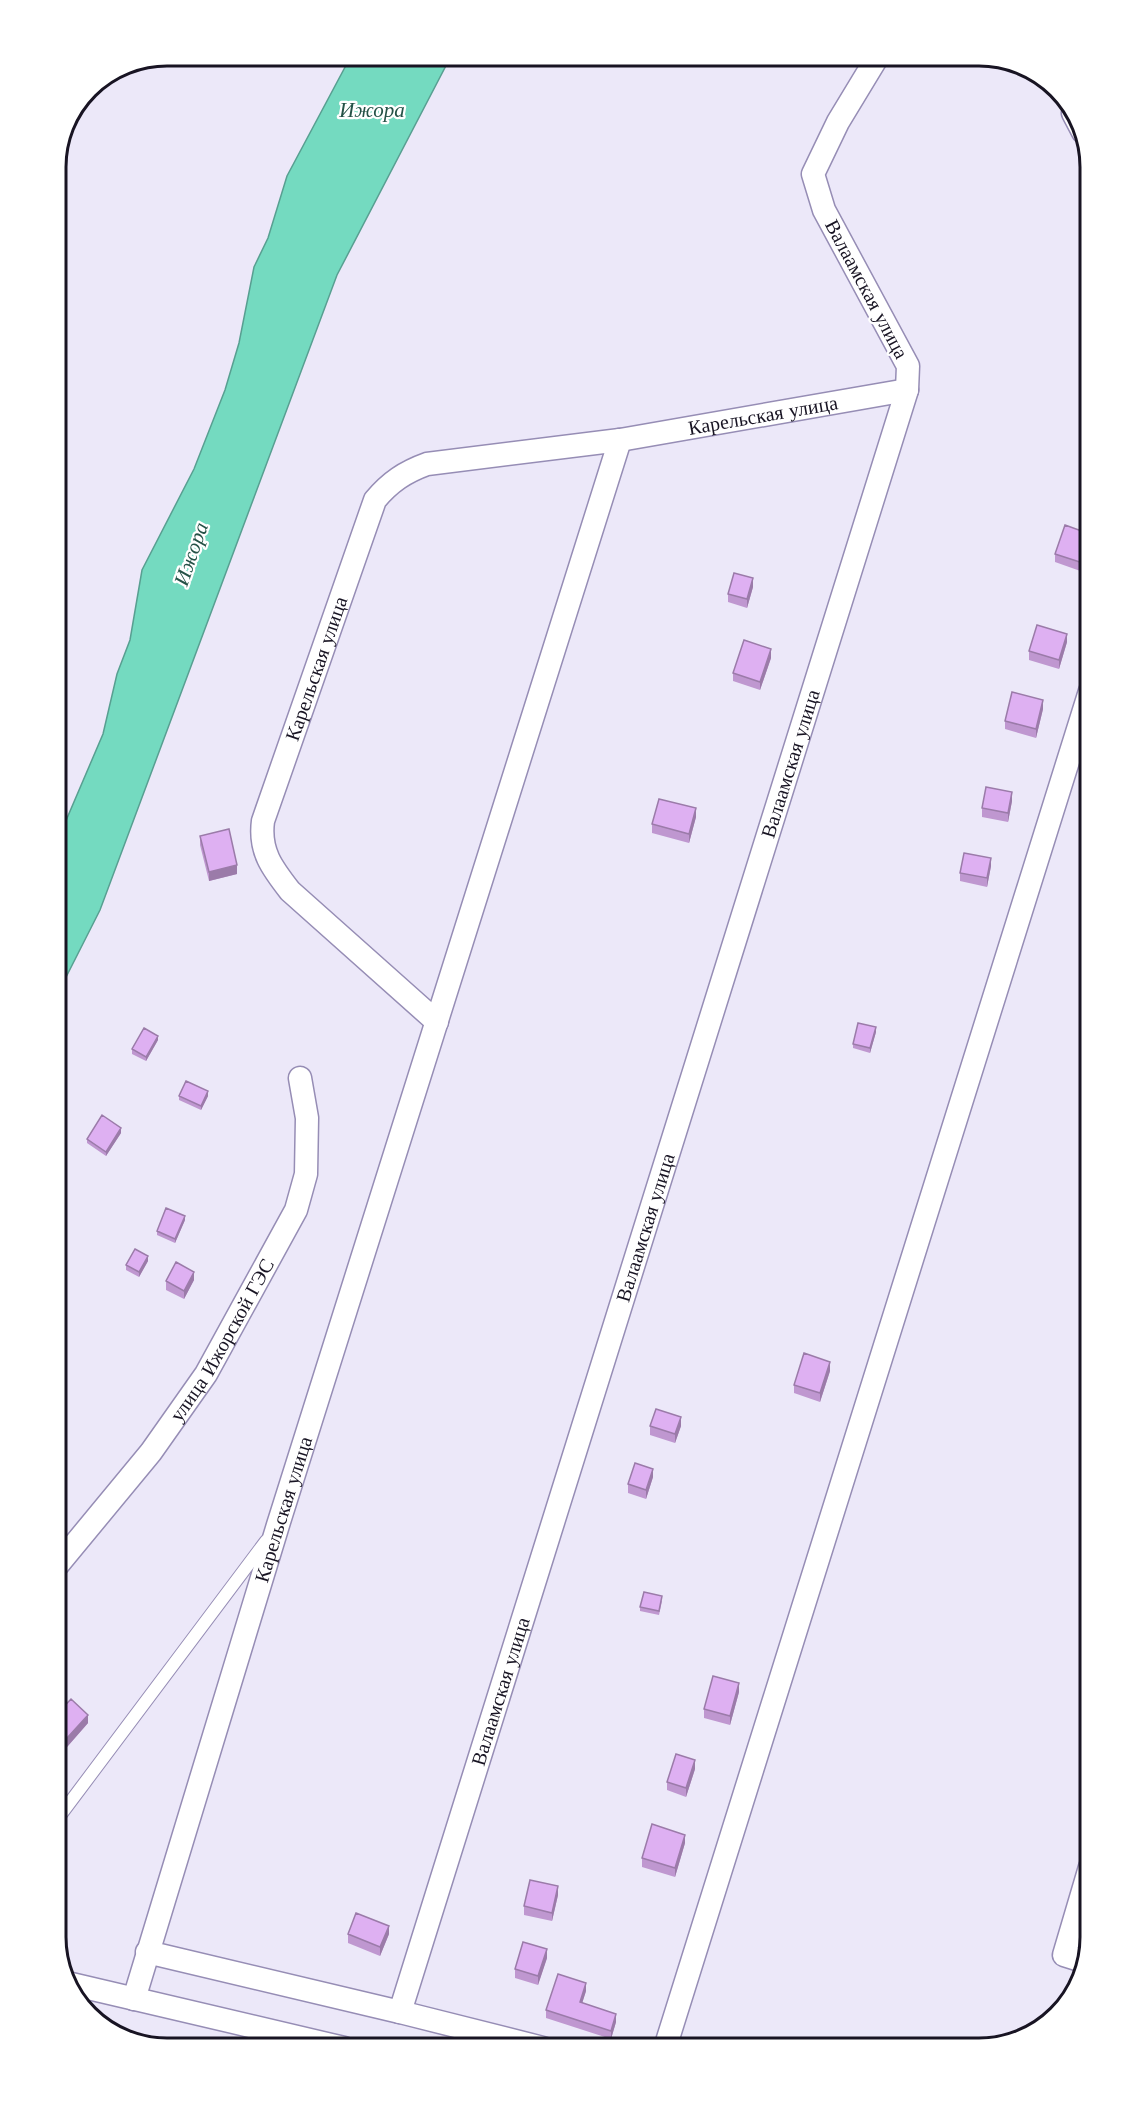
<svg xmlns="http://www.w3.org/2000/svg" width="1146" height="2104" font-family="'Libre Baskerville',serif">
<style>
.water{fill:#74dac0;stroke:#589f91;stroke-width:1.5}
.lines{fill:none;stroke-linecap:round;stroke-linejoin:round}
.lane-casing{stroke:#968db5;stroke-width:14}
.street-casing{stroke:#968db5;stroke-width:25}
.path{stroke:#a9a5b5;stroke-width:4;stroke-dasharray:3 4.5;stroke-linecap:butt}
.lane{stroke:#fff;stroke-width:12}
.street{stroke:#fff;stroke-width:22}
.wall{fill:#bf97d0}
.shaded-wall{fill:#9b7ba9}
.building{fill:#deb0f2;stroke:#9b7ba9;stroke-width:1.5}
.labels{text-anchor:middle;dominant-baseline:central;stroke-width:4.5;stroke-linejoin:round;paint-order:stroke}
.street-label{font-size:20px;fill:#181423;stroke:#fff}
.water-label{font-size:21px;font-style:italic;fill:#255247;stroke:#fff}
.rim{fill:none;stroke:#181423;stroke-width:3}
</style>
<rect width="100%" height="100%" fill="#ece8f9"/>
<path class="water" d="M351 56H451L337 275 100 910 56 997V844L103 734 117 674 130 640 142 570 194 469 225 390 239 343 254 267 268 238 287 176Z"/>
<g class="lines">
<g class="lane-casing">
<path id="lane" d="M56 1821 266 1541"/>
</g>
<g class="street-casing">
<g id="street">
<path d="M1073 113 1083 132"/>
<path id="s1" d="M437 1022 290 891C272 868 259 851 263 821L375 500C390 482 405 472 427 464L620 440 907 390"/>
<path id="s2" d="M56 1567 151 1452 206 1374 296 1210 306 1174 307 1118 300 1078"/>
<path id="s3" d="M147 1952 400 2012 907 390 908 366 824 210 813 174 838 122 878 56"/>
<path d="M1083 1961 1064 1955 1090 1867"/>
<path d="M67 1983 344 2048"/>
<path id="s4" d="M134 1999 278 1525 620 440"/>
<path d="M400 2012 543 2048"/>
<path d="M665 2048 1090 691"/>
</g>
</g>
<path class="path" d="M56 164 61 149"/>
<use href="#lane" class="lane"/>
<use href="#street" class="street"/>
</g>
<path class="wall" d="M1090 452V486L1080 483V474Z
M1090 534 1086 573 1055 562V554Z
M753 587 747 608 728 602V594Z
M1067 642 1059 669 1029 660V651Z
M771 658 760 690 733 681V673Z
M1043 709 1036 738 1005 729V721Z
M1012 801 1008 822 982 817V808Z
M696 817 689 843 652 833V824Z
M200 836 237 874 209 881 200 845Z
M991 866 987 887 960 881V873Z
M876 1032 870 1053 853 1048V1044Z
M158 1040 146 1061 132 1054V1049Z
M179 1096H208L201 1110 179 1100Z
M121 1133 106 1156 87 1143V1139Z
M185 1220 175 1243 157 1235V1231Z
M148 1261 139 1277 126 1270V1265Z
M194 1280 184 1299 166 1290V1281Z
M830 1371 820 1402 794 1393V1385Z
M650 1426H681L675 1443 650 1435Z
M653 1477 646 1499 628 1493V1484Z
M662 1601 659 1615 640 1611V1607Z
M739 1692 730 1725 704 1718V1709Z
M56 1715 88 1723 67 1747 56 1736Z
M695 1769 686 1797 667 1790V1782Z
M685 1843 675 1877 642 1867V1858Z
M558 1895 552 1921 524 1915V1906Z
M348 1934H389L380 1956 348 1943Z
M547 1958 538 1985 515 1978V1969Z
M586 1991 582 2003 616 2022 611 2039 546 2018V2010Z"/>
<path class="shaded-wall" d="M1090 553V562L1086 573V564Z
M753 578V587L747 608V599Z
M1067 634V642L1059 669V660Z
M771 649V658L760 690V682Z
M1043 700V709L1036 738V729Z
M1012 792V801L1008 822V813Z
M696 808V817L689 843V834Z
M991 858V866L987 887V878Z
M237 865V874L209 881V872Z
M876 1027V1032L870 1053V1048Z
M158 1036V1040L146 1061V1057Z
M208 1091V1096L201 1110V1106Z
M121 1128V1133L106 1156V1152Z
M185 1216V1220L175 1243V1239Z
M62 1238V1247L56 1260V1251Z
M148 1256V1261L139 1277V1272Z
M194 1272V1280L184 1299V1291Z
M830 1362V1371L820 1402V1393Z
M681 1417V1426L675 1443V1434Z
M653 1469V1477L646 1499V1490Z
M739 1683V1692L730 1725V1716Z
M88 1715V1723L67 1747V1738Z
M695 1760V1769L686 1797V1788Z
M685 1835V1843L675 1877V1868Z
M558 1886V1895L552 1921V1913Z
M389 1926V1934L380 1956V1947Z
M547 1949V1958L538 1985V1976Z
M586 1983V1991L580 2010V2002Z
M616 2014V2022L611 2039V2031Z"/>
<path class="building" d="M1086 451 1090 452V477L1080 474Z
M1065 525 1090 534V553L1086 564 1055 554Z
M734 573 753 578 747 599 728 594Z
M1037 625 1067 634 1059 660 1029 651Z
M744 640 771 649 760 682 733 673Z
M1012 692 1043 700 1036 729 1005 721Z
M986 787 1012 792 1008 813 982 808Z
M659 799 696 808 689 834 652 824Z
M229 829 237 865 209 872 200 836Z
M964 853 991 858 987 878 960 873Z
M858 1023 876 1027 870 1048 853 1044Z
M144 1028 158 1036 146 1057 132 1049Z
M186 1081 208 1091 201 1106 179 1096Z
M102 1115 121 1128 106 1152 87 1139Z
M166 1208 185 1216 175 1239 157 1231Z
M56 1235 62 1238 56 1251Z
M135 1249 148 1256 139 1272 126 1265Z
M176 1262 194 1272 184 1291 166 1281Z
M804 1353 830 1362 820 1393 794 1385Z
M656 1409 681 1417 675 1434 650 1426Z
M635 1463 653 1469 646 1490 628 1484Z
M644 1592 662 1596 659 1611 640 1607Z
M713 1676 739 1683 730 1716 704 1709Z
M71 1699 88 1715 67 1738 56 1727V1715Z
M676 1754 695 1760 686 1788 667 1782Z
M652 1824 685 1835 675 1868 642 1858Z
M530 1880 558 1886 552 1913 524 1906Z
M356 1913 389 1926 380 1947 348 1934Z
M523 1942 547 1949 538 1976 515 1969Z
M558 1974 586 1983 580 2002 616 2014 611 2031 546 2010Z"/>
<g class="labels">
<g class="street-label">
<text transform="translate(867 289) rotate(62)">Валаамская улица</text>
<text stroke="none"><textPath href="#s1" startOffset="1018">Карельская улица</textPath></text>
<text stroke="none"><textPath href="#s1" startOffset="436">Карельская улица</textPath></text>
<text stroke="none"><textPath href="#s3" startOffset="1568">Валаамская улица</textPath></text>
<text stroke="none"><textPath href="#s3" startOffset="1082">Валаамская улица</textPath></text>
<text stroke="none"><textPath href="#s2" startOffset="282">улица Ижорской ГЭС</textPath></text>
<text stroke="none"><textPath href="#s4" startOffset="512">Карельская улица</textPath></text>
<text stroke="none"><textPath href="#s3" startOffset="596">Валаамская улица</textPath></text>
</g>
<g class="water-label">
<text x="372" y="110">Ижора</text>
<text transform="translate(191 554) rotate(-71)">Ижора</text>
</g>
</g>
<path d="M0 0H1146V2104H0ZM167 66H979A101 101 0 0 1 1080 167V1937A101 101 0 0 1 979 2038H167A101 101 0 0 1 66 1937V167A101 101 0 0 1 167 66Z" fill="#fff" fill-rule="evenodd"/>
<path class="rim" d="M167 66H979A101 101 0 0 1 1080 167V1937A101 101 0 0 1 979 2038H167A101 101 0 0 1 66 1937V167A101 101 0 0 1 167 66Z"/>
</svg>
